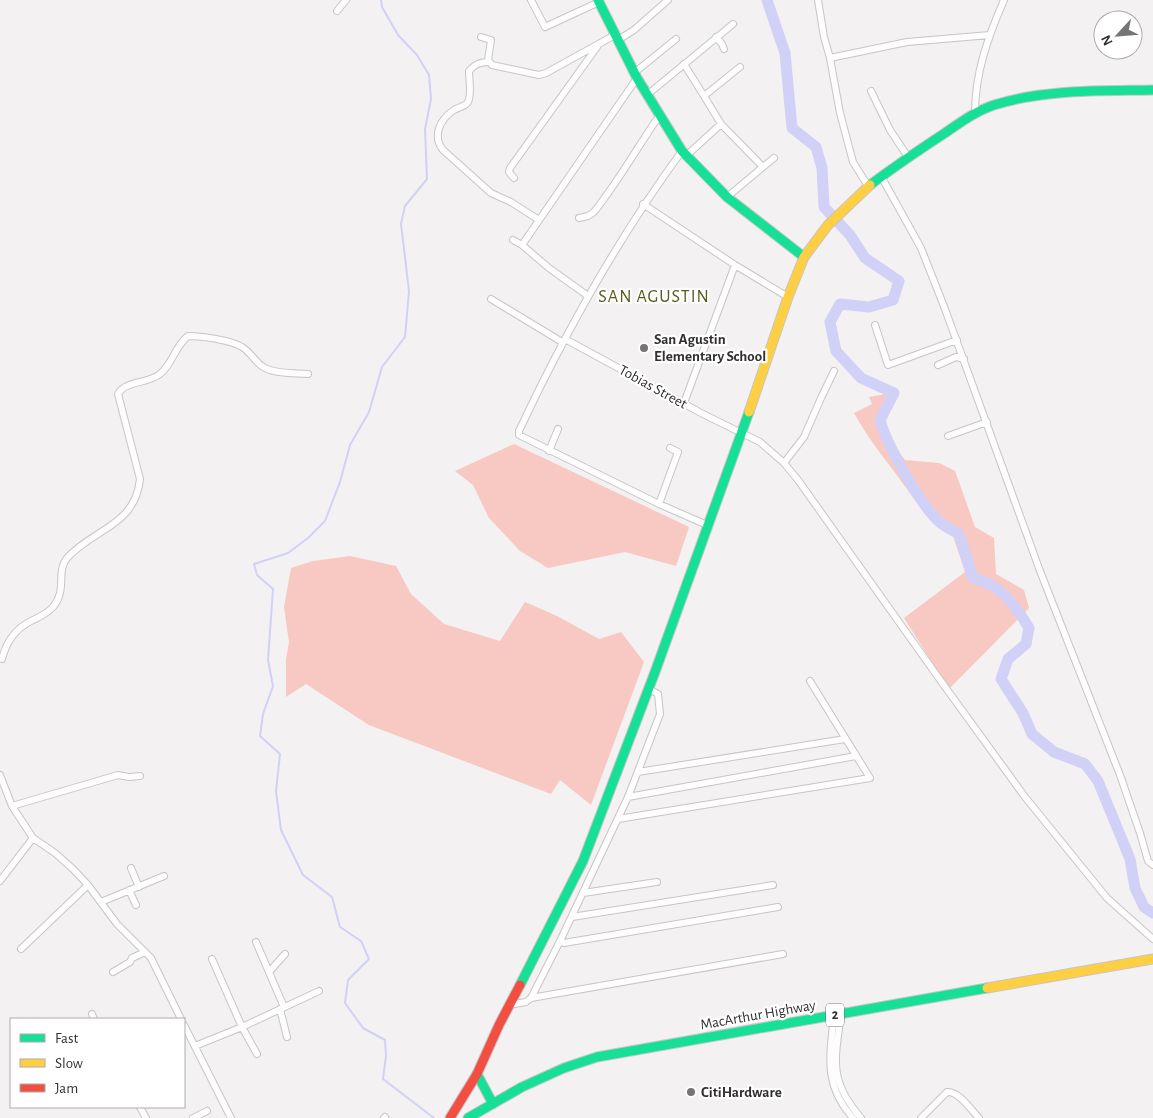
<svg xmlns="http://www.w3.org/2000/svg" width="1153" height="1118" font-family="'Alegreya Sans',sans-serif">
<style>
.green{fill:#f8c8c2}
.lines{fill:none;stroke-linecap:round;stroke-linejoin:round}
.stream{stroke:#d1d1f7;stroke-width:2}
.river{stroke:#d1d1f7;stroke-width:11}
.street-casing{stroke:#c7c5c6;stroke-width:8}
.fast-casing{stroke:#c7c5c6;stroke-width:11}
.slow-casing{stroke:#c7c5c6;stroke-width:11}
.jam-casing{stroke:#c7c5c6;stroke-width:11}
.street{stroke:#fdfdfd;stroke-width:6}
.fast{stroke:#16e098;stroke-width:9}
.slow{stroke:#ffcf43;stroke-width:9}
.jam{stroke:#f24e42;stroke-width:9}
.poi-dot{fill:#767475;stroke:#fff;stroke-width:2}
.labels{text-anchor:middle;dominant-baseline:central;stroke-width:4.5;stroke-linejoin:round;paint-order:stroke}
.shield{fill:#fff;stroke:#706e6f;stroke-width:1}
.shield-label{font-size:14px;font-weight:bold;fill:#323031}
.poi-label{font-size:15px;font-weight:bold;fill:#323031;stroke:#fff;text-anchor:start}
.street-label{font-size:15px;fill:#323031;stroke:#fff}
.quarter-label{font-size:18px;letter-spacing:1px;fill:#5c581c;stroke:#fff}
</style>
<rect width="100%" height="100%" fill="#f3f1f2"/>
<path class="green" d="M897 392 882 420 886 435 905 460 939 463 955 471 975 527 994 538 996 574 1024 590 1029 608 949 689 904 618 965 572 953 536C928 521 913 497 896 474 881 454 866 435 854 413L872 404 869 397Z
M514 444 689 527 676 566 625 552 548 568 520 551 489 518 473 485 455 471Z
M350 556 396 566 411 594 444 624 500 641 525 602 557 616 599 639 621 632 644 662 591 805 560 780 551 794 369 725 306 684 286 697V660L289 642 284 607 291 568 313 561Z"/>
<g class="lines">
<path class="stream" d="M381 0 382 7 398 35 417 55 429 75 431 99 425 129 427 179 405 206 401 224 409 291 405 337 382 367 369 412 350 445 340 482 325 521 308 538 288 553 254 564 257 575 273 589 268 660 273 686 263 714 260 736 280 754 276 791 281 830 303 875 332 897 340 927 361 941 369 959 348 980 345 1003 363 1028 385 1040 386 1056 383 1079 434 1118"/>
<path class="river" d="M767 0 785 53 792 128 816 147 822 168 824 207 850 235 865 258 899 281 893 300 869 307 840 304 830 322 836 351 861 378 894 393 880 420C887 445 922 509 942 524 947 528 954 531 959 534L973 578C1002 585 1015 605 1029 628L1026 644 1008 659 1001 679 1023 713 1032 734 1054 752 1085 764 1098 781 1130 859 1135 888 1144 907 1153 913"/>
<g class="street-casing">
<path id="street" d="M531 0 545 27 599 2
M818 0 824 37 830 58 840 113 853 162 868 186
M337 11 346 0
M481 37 491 40 488 60 492 65 539 75 546 73 615 35
M716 37 722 44 724 49
M618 40 634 30 668 0
M830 58 907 42 990 35
M489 62C480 62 475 64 469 71 469 79 472 95 468 102 465 107 458 107 454 110 440 119 432 136 443 150L491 193 511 202 539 220
M684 64 704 96
M634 73 676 39
M871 91 890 130 908 157
M647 95 733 24
M975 113C975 73 988 37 1004 0
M682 151C618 238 565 333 519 431V435L659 504 707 525
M686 156 721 124
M763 167 774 158
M881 176 921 248 945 309 1040 571 1120 775 1140 833 1148 861 1153 865
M514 178 509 172 510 168 597 47
M727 197 763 167 721 124 704 96 740 67
M643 204 735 265 788 297
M579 218 588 216 594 212C618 182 637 148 659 116
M513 240 522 245
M588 296 549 268 522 245 637 78
M491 299 562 342
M875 325 888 365 957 340
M565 339 703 414 760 442 784 463 798 480 943 684 1025 797 1107 898 1153 939
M938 365 956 357 964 359
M684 403 735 265
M948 436 987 422
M549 451 558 429
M784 463 804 437 821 398 834 371
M659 504 678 452 670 448
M2 659C6 643 15 629 31 621 39 617 47 614 53 607 68 589 55 571 68 557 95 528 135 526 140 479L118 394C126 380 148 384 160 374 172 365 175 346 188 336 201 336 231 340 242 347 251 352 255 363 265 368 277 374 294 373 308 374
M638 772 845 739
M0 775 12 806 33 838 55 853 73 869 88 885 117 924 151 958 181 1019
M628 797 856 756
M12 806 118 775 129 777 140 776
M618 819 870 778 810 681
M131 868 139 887
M0 881 33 838
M129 890 136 905
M583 893 657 882
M101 902 164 876
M572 917 773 885
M560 941 564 943 778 907
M256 942 284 1007
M21 949 88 885
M212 959 242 1027 257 1054
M113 972 130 962 132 958 145 952
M269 972 285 954
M531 998 783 954
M509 1005 526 1002 531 998 560 941 628 797 660 714 658 694 649 689
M280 1009 287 1037
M92 1014 94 1019
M841 1014C835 1060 828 1080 861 1118
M834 1015C830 1056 823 1085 853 1118
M184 1025 231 1118
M195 1046 242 1027 319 991
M140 1107 146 1118
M193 1118 207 1111
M384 1118 385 1117
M921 1118 947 1092C959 1091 971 1110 979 1118"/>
</g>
<g class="fast-casing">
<path id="fast" d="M598 0 637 78 682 151 727 197 804 257
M870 185C894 167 919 150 945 133 961 122 976 111 994 105 1045 89 1101 91 1153 90
M520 985 583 861 655 672 749 412
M477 1074 493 1104
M468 1118 522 1087 564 1068 597 1057 987 988"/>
</g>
<g class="slow-casing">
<path id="slow" d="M749 412 788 297 804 257 828 225 870 185
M987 988 1153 959"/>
</g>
<g class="jam-casing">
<path id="jam" d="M450 1118 477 1074 499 1025 520 985"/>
</g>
<use href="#street" class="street"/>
<use href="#fast" class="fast"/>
<use href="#slow" class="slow"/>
<use href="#jam" class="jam"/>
</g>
<g class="poi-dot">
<circle cx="644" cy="348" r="5"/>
<circle cx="691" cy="1092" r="5"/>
</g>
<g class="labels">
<rect class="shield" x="826" y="1003.5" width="18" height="23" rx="4"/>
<g class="shield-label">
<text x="835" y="1015">2</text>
</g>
<g class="poi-label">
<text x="654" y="339">San Agustin<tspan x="654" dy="17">Elementary School</tspan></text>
<text x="701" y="1092">CitiHardware</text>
</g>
<g class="street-label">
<text transform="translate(653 387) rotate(29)">Tobias Street</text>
<text transform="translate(758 1015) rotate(-10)">MacArthur Highway</text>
</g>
<g class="quarter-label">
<text x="654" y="297">SAN AGUSTIN</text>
</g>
</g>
<rect x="10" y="1018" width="175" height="90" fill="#ffffff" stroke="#adacad"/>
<rect x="20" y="1034" width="25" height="8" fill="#16e098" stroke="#adacad"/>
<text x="55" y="1043" font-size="15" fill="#323031">Fast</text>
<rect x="20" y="1059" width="25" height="8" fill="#ffcf43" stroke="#adacad"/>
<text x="55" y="1068" font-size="15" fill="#323031">Slow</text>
<rect x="20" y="1084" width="25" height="8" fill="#f24e42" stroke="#adacad"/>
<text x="55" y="1093" font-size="15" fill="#323031">Jam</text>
<g transform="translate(1118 35) rotate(244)"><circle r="24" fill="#ffffff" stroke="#adacad"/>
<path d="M0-4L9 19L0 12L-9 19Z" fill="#767475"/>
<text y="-8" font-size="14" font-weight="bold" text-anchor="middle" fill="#323031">N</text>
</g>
</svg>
